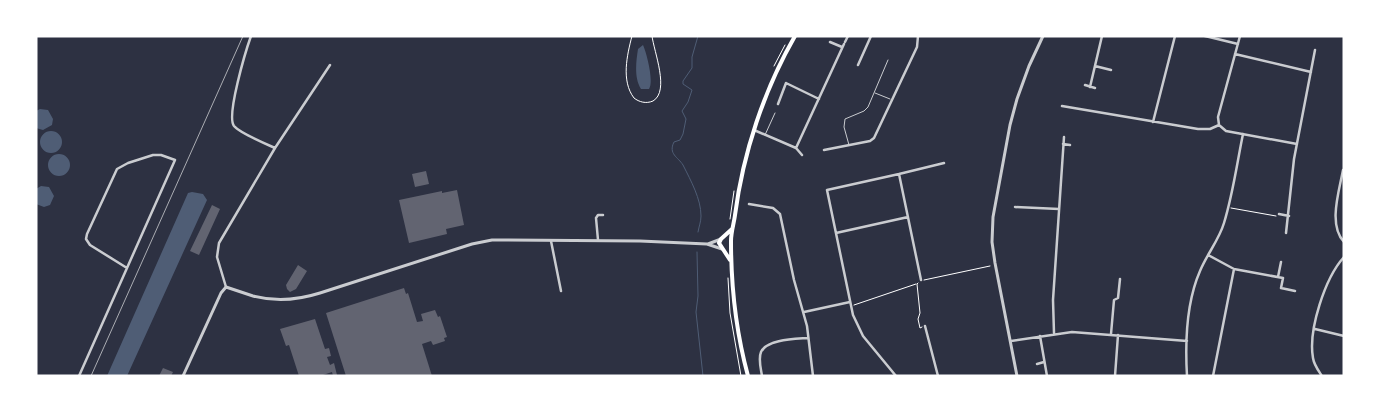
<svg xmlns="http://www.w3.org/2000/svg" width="1380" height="412" font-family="Arial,sans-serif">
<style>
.water{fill:#4f5d75}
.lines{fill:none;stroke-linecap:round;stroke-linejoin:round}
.stream{stroke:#4f5d75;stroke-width:1}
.building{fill:#626471}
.path{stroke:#fff;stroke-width:1}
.service{stroke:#caccd0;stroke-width:1}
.minor{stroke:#caccd0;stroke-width:2.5}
.tertiary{stroke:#caccd0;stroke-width:3}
.secondary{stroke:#fff;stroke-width:4}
.rail{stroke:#abadb3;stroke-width:1}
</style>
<rect width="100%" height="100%" fill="#2d3142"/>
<path class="water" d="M643 45C647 54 654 82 649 89H641C634 78 636 62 638 49Z
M40 109 48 110 53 119 52 125 43 130 36 128V111Z
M40 142a11 11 0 1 1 22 0a11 11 0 1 1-22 0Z
M48 165a11 11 0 1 1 22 0a11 11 0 1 1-22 0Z
M41 186 49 187 54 196 50 205 44 207 36 204V189Z
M192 192 203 194 207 200 127 376H107L188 193Z"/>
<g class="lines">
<path class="stream" d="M698 36 692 57V68L683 81V84L692 90 688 102 682 111 686 119 683 134 680 140 674 142C668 154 678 157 683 165 691 181 701 199 701 216 701 222 699 226 698 232
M697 252 698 296 696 312 703 376"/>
</g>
<path class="building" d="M426 171 429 184 415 187 412 174Z
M457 190 464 225 446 229 447 234 409 243 399 200 442 191V193Z
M212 205 220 209 199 255 190 251Z
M298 265 307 271 296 289 290 292 287 289 286 285Z
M404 288 406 294 408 293 417 322 423 321 421 314 435 310 438 317 440 316 447 337 444 338 445 341 433 345 431 341 422 344 432 376H346L326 313Z
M315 319 325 349 329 348 331 356 327 357 330 365 334 363 337 375 333 376 332 372 320 376H299L289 345 286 346 280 329Z
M163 368 173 372 171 376H159Z"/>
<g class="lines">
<path class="path" d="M632 36C627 55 621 81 634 98 639 102 646 104 653 101 670 91 654 52 652 36
M774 66 785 45
M1231 208 1276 216
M730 219 734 191
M728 278 730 313 741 376
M924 280 990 266
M918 283 917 284 920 313 918 319 920 328 922 327
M854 305 916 284"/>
<path class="service" d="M875 93 890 99
M765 135 775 113
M849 145 844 127 845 119 864 111 868 107 888 60"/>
<path class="minor" d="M251 36C246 50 226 116 234 126 240 133 266 144 275 148
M1205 36 1238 44
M830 42 842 47
M845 42 848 36
M1235 54 1311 72
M858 65 871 36
M1095 66 1111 70
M1085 85 1095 88
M1090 87 1102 36
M778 104 786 83 819 99
M1062 106 1198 129H1210L1219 125 1226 131 1297 144
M1153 122 1175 36
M1219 125 1218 117 1240 36
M754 130 796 148 802 155
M1063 144 1070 145
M796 148 844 44
M824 150 870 141 874 138 917 47 918 36
M1343 170C1339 192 1328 225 1344 242
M899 174 944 163
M749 204 773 208 780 214 794 280 807 326 813 376
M1015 207 1059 209
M1279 214 1289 216
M836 233 908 217
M1286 233 1294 159 1315 50
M598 240 596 218 598 215H603
M551 241 561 291
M1208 255 1234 269 1283 278 1281 288 1295 291
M1278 277 1281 262
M226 287 217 257 219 243 275 148 330 65
M804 312 850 302
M925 326 938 376
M1315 329 1344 336
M1054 333 1053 300 1064 137
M1111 334 1114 300 1118 298 1120 279
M1040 336 1047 376
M1011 341 1072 332 1187 341
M1037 364 1044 362
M79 376 175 160 161 155H153L128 163 117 169 87 234 86 239 90 245 127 268
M762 376C761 369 758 359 761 352 767 339 796 339 808 338
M896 376 863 336 853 315 827 190 899 174 921 280
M1115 376 1118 335
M1187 376C1185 342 1186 303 1200 271 1207 254 1219 240 1224 223 1233 194 1237 163 1243 134
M1213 376 1234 269
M1322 376C1318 370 1314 365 1313 358 1308 330 1325 278 1344 257"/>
<path class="tertiary" d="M708 244 721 239
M183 376 221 293 226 287C235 290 244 293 253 296 276 302 298 300 320 293L472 244 492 240 640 241 707 244 722 249
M1017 376 995 263 992 242 993 217 1010 125 1017 99 1029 66 1043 36"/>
<path class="secondary" d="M730 260 719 243 721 239 732 229
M748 376C736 332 731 286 731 241 731 232 734 223 735 215 743 153 764 90 795 36"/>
<path class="rail" d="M91 376 243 36"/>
</g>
<rect width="1380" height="412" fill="none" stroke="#ffffff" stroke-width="75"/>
</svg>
